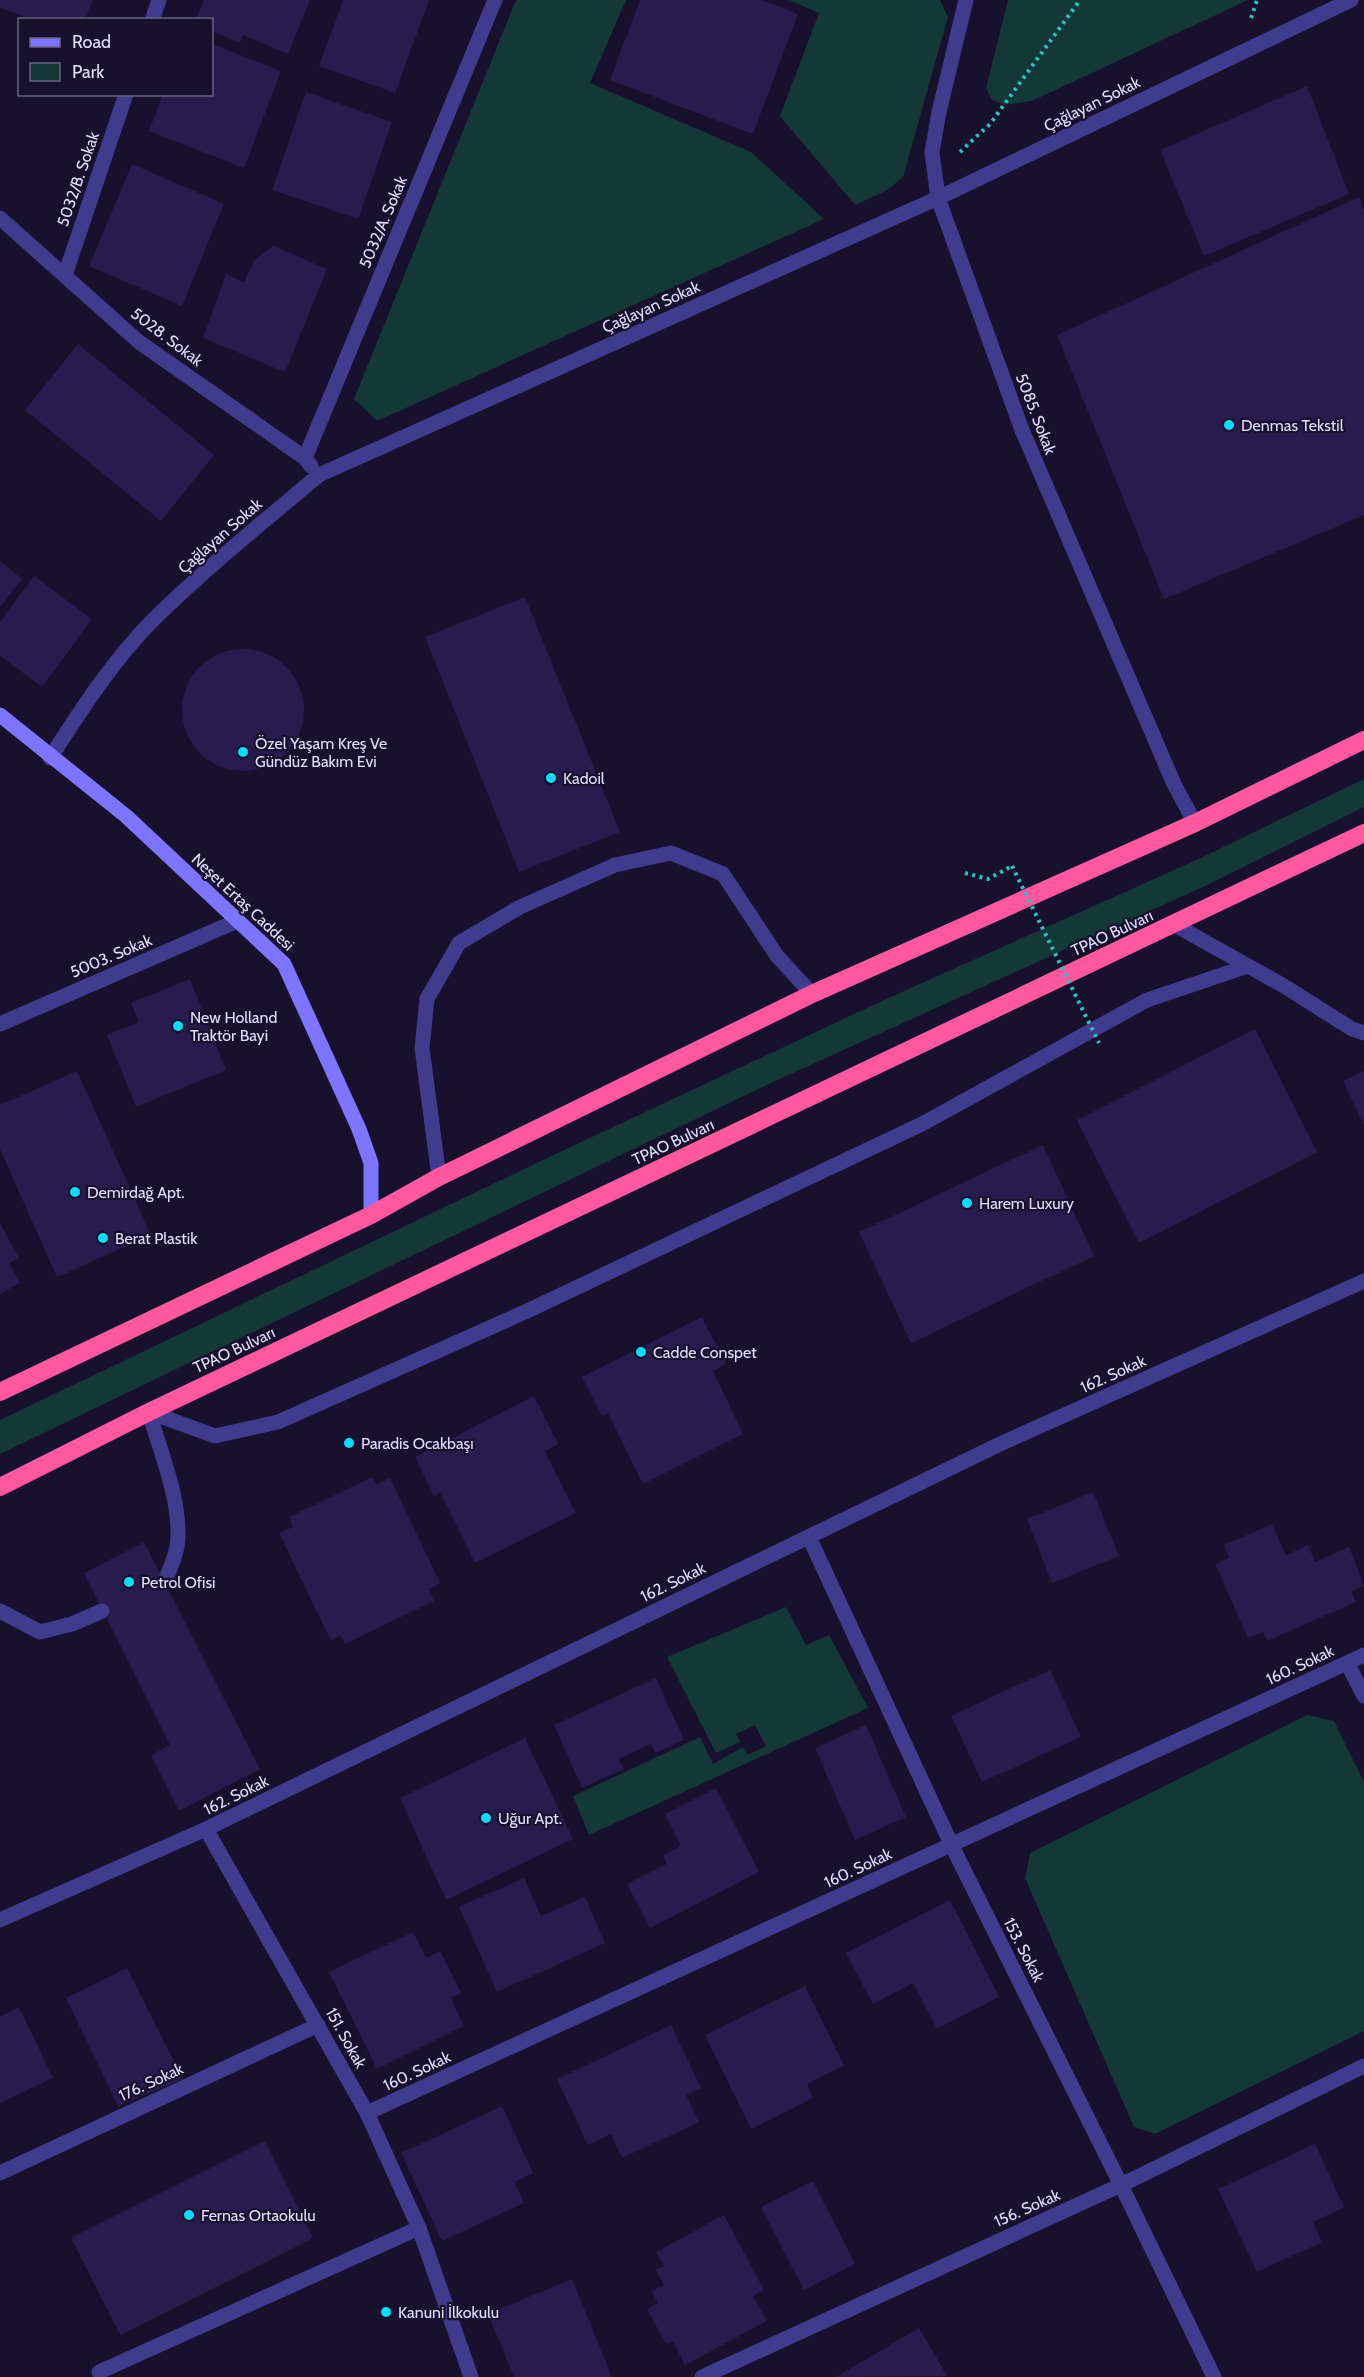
<svg xmlns="http://www.w3.org/2000/svg" width="1364" height="2377" font-family="Cabin,sans-serif">
<style>
.green{fill:#143737}
.building{fill:#281c4f}
.lines{fill:none;stroke-linecap:round;stroke-linejoin:round}
.path{stroke:#2dc3c0;stroke-width:4;stroke-dasharray:3 4.5;stroke-linecap:butt}
.lane{stroke:#413b8d;stroke-width:15}
.street{stroke:#413b8d;stroke-width:15}
.secondary{stroke:#7d74ff;stroke-width:15}
.highway{stroke:#ff58a1;stroke-width:18}
.path-bridge{stroke:#2dc3c0;stroke-width:4;stroke-dasharray:3 4.5;stroke-linecap:butt}
.poi-dot{fill:#09ddff;stroke:#17112d;stroke-width:2}
.labels{text-anchor:middle;dominant-baseline:central;stroke-width:4.5;stroke-linejoin:round;paint-order:stroke}
.street-label{font-size:16px;fill:#e2ddff;stroke:#17112d}
.poi-label{font-size:16px;fill:#e2ddff;stroke:#17112d;text-anchor:start}
</style>
<rect width="100%" height="100%" fill="#17112d"/>
<path class="green" d="M516 0H626L590 83 751 152 824 219 377 421 354 399Z
M789 0H940L948 17 903 177 886 191 855 205 780 116 819 13Z
M1008 0H1248L1032 101 1005 105 992 100 986 88Z
M1364 779V807L1205 886 773 1082 0 1454V1420L545 1159 884 1000 1192 862Z
M786 1607 806 1645 829 1635 868 1708 589 1835 573 1796 700 1737 713 1764 743 1747 747 1755 766 1746 755 1725 736 1734 740 1742 716 1753 667 1657Z
M1307 1715 1334 1721 1364 1782V2031L1155 2134 1134 2127 1025 1878 1030 1853Z"/>
<path class="building" d="M0 0H93L85 20H32L0 7Z
M204 0H310L288 54 243 35 240 43 212 31V20H196Z
M343 0H429L395 93 319 66Z
M640 0H762L798 14 753 134 610 80Z
M212 44 281 71 244 168 149 131 163 94H212Z
M1307 86 1349 194 1204 256 1160 150Z
M306 92 392 122 358 219 272 190Z
M132 164 224 204 182 306 89 266Z
M1359 197 1364 210V515L1164 599 1057 335Z
M274 246 327 269 285 372 203 338 226 274 244 282 255 259Z
M78 344 214 455 161 521 25 410Z
M0 561 22 579 0 607Z
M34 576 92 619 42 687 0 656V622Z
M525 597 620 832 519 872 425 637Z
M182 710a61 61 0 1 1 122 0a61 61 0 1 1-122 0Z
M190 979 226 1070 136 1107 107 1035 139 1022 131 1003Z
M1255 1029 1317 1152 1139 1243 1077 1120Z
M77 1071 151 1235 57 1277 0 1149V1105Z
M1364 1071V1125L1343 1081Z
M1043 1145 1094 1256 911 1343 859 1232Z
M0 1223 19 1258 9 1263 20 1283 0 1294Z
M702 1317 726 1364 713 1371 743 1434 643 1484 608 1413 602 1416 582 1377Z
M534 1396 558 1444 545 1451 576 1513 475 1563 440 1492 434 1496 415 1457Z
M372 1477 377 1485 390 1478 440 1583 429 1589 434 1601 345 1644 341 1635 331 1641 279 1533 293 1527 289 1517Z
M1093 1492 1119 1556 1052 1583 1027 1519Z
M1272 1524 1286 1555 1308 1545 1315 1562 1349 1547 1364 1586 1351 1591 1356 1602 1267 1641 1263 1632 1248 1638 1215 1564 1229 1558 1224 1545Z
M144 1542 260 1769 179 1811 151 1755 170 1745 84 1573Z
M1050 1670 1081 1737 982 1782 951 1716Z
M656 1678 684 1740 655 1753 651 1744 619 1759 624 1769 582 1788 554 1725Z
M866 1725 906 1817 855 1840 815 1748Z
M525 1738 573 1839 446 1900 400 1798Z
M716 1788 759 1872 650 1928 627 1884 667 1864 663 1855 681 1846 665 1814Z
M524 1878 541 1916 585 1897 605 1943 497 1992 459 1907Z
M950 1900 999 1997 937 2029 913 1983 873 2004 846 1953Z
M413 1932 426 1958 440 1951 461 1993 451 1998 464 2026 377 2069 329 1972Z
M127 1968 183 2079 118 2106 66 1998Z
M805 1986 844 2065 807 2084 813 2098 751 2129 705 2035Z
M19 2007 53 2078 0 2103V2017Z
M671 2025 701 2088 686 2095 699 2122 622 2158 611 2134 588 2145 557 2079Z
M502 2106 533 2173 515 2182 524 2203 442 2241 401 2153Z
M265 2141 313 2238 120 2335 71 2238Z
M1315 2144 1344 2207 1313 2222 1322 2242 1257 2272 1218 2189Z
M813 2181 855 2264 804 2290 761 2207Z
M724 2215 764 2290 753 2296 767 2321 685 2365 673 2341 666 2344 647 2309 658 2303 652 2291 664 2285 656 2270 664 2266 656 2252Z
M572 2279 612 2377H514L488 2314Z
M919 2328 947 2376 836 2377Z"/>
<g class="lines">
<path class="path" d="M1251 18 1257 0
M960 152 990 124 1080 0
M965 873 988 879 1012 866"/>
<path class="lane" d="M1175 925 1284 986 1352 1029 1364 1033
M439 1177 422 1048 427 999 459 943 520 907 615 865 671 853 723 874 777 956 812 994
M149 1412 215 1436 278 1422 525 1312 922 1124 1147 1000 1248 966
M149 1412C160 1451 179 1495 178 1536 178 1552 171 1566 165 1581
M0 1611 40 1632 72 1624 102 1611
M99 2372 419 2228"/>
<path class="street" d="M966 0 939 112 932 152 938 198 1022 430 1174 784 1195 823
M152 20 159 0
M0 218 139 342 305 458 311 466
M65 275 126 94
M305 458 495 0
M50 758C81 710 113 660 154 619 206 568 263 522 319 475L938 198 1351 0
M0 1024 237 921
M809 1537 952 1846 1121 2185 1214 2377
M1347 1663 1364 1696
M206 1829 367 2113 419 2228 471 2377
M0 1920 206 1829 1000 1444 1364 1281
M367 2113 1364 1655
M0 2173 318 2025
M702 2377 1121 2185 1364 2066"/>
<path class="secondary" d="M0 715 126 816 284 964 359 1129 371 1163V1215"/>
<path class="highway" d="M0 1392 371 1215 439 1177 812 994 1195 823 1364 740
M0 1487 149 1412 1364 833"/>
<path class="path-bridge" d="M1012 866 1099 1043"/>
</g>
<g class="poi-dot">
<circle cx="1229" cy="425" r="6"/>
<circle cx="243" cy="752" r="6"/>
<circle cx="551" cy="778" r="6"/>
<circle cx="178" cy="1026" r="6"/>
<circle cx="75" cy="1192" r="6"/>
<circle cx="967" cy="1203" r="6"/>
<circle cx="103" cy="1238" r="6"/>
<circle cx="641" cy="1352" r="6"/>
<circle cx="349" cy="1443" r="6"/>
<circle cx="129" cy="1582" r="6"/>
<circle cx="486" cy="1818" r="6"/>
<circle cx="189" cy="2215" r="6"/>
<circle cx="386" cy="2312" r="6"/>
</g>
<g class="labels">
<g class="street-label">
<text transform="translate(1092 104) rotate(-26)">Çağlayan Sokak</text>
<text transform="translate(78 179) rotate(-71)">5032/B. Sokak</text>
<text transform="translate(383 222) rotate(-67)">5032/A. Sokak</text>
<text transform="translate(651 307) rotate(-24)">Çağlayan Sokak</text>
<text transform="translate(167 337) rotate(37)">5028. Sokak</text>
<text transform="translate(1036 414) rotate(69)">5085. Sokak</text>
<text transform="translate(220 536) rotate(-41)">Çağlayan Sokak</text>
<text transform="translate(243 902) rotate(43)">Neşet Ertaş Caddesi</text>
<text transform="translate(1112 933) rotate(-25)">TPAO Bulvarı</text>
<text transform="translate(111 956) rotate(-23)">5003. Sokak</text>
<text transform="translate(673 1142) rotate(-25)">TPAO Bulvarı</text>
<text transform="translate(234 1350) rotate(-25)">TPAO Bulvarı</text>
<text transform="translate(1113 1374) rotate(-24)">162. Sokak</text>
<text transform="translate(673 1582) rotate(-26)">162. Sokak</text>
<text transform="translate(1300 1665) rotate(-25)">160. Sokak</text>
<text transform="translate(236 1795) rotate(-26)">162. Sokak</text>
<text transform="translate(858 1868) rotate(-25)">160. Sokak</text>
<text transform="translate(1024 1950) rotate(63)">153. Sokak</text>
<text transform="translate(346 2038) rotate(61)">151. Sokak</text>
<text transform="translate(417 2071) rotate(-25)">160. Sokak</text>
<text transform="translate(151 2082) rotate(-25)">176. Sokak</text>
<text transform="translate(1027 2208) rotate(-24)">156. Sokak</text>
</g>
<g class="poi-label">
<text x="1241" y="425">Denmas Tekstil</text>
<text x="255" y="743">Özel Yaşam Kreş Ve<tspan x="255" dy="18">Gündüz Bakım Evi</tspan></text>
<text x="563" y="778">Kadoil</text>
<text x="190" y="1017">New Holland<tspan x="190" dy="18">Traktör Bayi</tspan></text>
<text x="87" y="1192">Demirdağ Apt.</text>
<text x="979" y="1203">Harem Luxury</text>
<text x="115" y="1238">Berat Plastik</text>
<text x="653" y="1352">Cadde Conspet</text>
<text x="361" y="1443">Paradis Ocakbaşı</text>
<text x="141" y="1582">Petrol Ofisi</text>
<text x="498" y="1818">Uğur Apt.</text>
<text x="201" y="2215">Fernas Ortaokulu</text>
<text x="398" y="2312">Kanuni İlkokulu</text>
</g>
</g>
<rect x="18" y="18" width="195" height="78" fill="#17112d" stroke="#686381" stroke-width="1.5"/>
<rect x="30" y="38" width="30" height="9" fill="#7d74ff" stroke="#686381" stroke-width="1.5"/>
<text x="72" y="48" font-size="18" fill="#e2ddff">Road</text>
<rect x="30" y="63" width="30" height="18" fill="#143737" stroke="#686381" stroke-width="1.5"/>
<text x="72" y="78" font-size="18" fill="#e2ddff">Park</text>
</svg>
